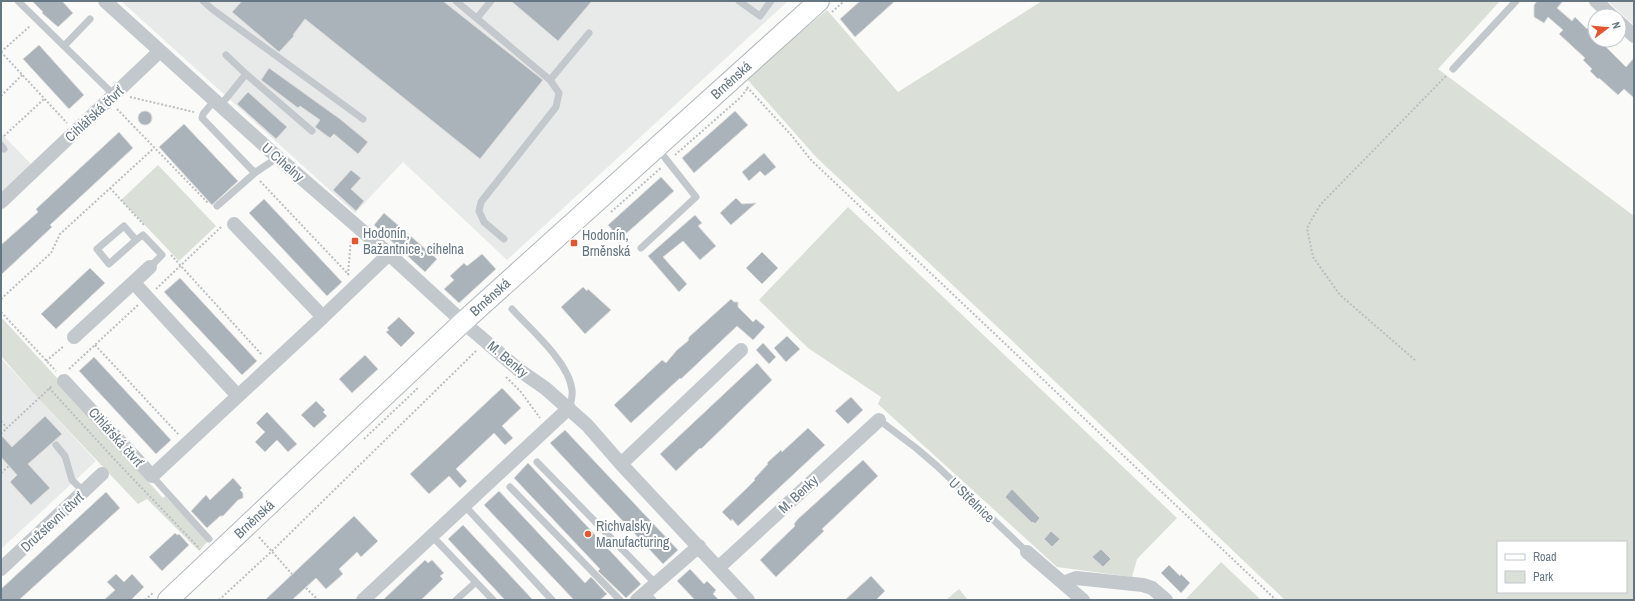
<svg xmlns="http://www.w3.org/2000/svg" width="1635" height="601" font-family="'Archivo Narrow',sans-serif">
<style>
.built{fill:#e8e9e9}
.green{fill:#dadfd7;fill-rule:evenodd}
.building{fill:#aab3b9;stroke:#dcdcda}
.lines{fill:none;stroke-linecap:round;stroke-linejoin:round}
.secondary-casing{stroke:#b3babf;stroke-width:22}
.path{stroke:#bbbfc2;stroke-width:2;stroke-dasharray:2 2;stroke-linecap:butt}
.service{stroke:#c3c8cc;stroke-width:7}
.minor{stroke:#c3c8cc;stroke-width:14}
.secondary{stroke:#fff;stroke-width:20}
.poi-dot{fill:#e4572e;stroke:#fff;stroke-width:1.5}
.labels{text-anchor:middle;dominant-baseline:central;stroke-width:4;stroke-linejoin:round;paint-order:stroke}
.street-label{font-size:14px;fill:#657683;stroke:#fff}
.poi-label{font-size:14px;fill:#657683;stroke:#fff;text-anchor:start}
</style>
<rect width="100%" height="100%" fill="#fafaf8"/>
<path class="built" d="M121 1H788L507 260 403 162 355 213Z
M1608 1H1634V25L1617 10Z
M1 133 31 164 1 193Z
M1 358 96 461 1 549Z"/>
<path class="green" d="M1042 1H1500L1438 69 1634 216V600H1285L1005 334 817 158 746 78 827 10 898 92ZM1498 542H1626V592H1498Z
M158 165 216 226 179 261 121 200Z
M848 207 1177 518 1137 559 1132 577 1057 567 878 404 881 397 808 348 759 300Z
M1 317 69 391 68 393 163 498 165 496 208 541 199 551 147 499 138 504 36 396 1 356Z
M1221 562 1261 600H1185Z
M959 589 968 600H946Z"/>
<path class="building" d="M32 1H62L73 13 58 27 42 13 43 12Z
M242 1H443L543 80 480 159 305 19 293 35 294 36 279 52 232 12Z
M511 1H592L558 41Z
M860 1H895L855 37 840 19Z
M1537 1H1563L1557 8 1572 21 1575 17 1587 29 1590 26 1595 31V40H1599L1626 67 1634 58V98L1624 89 1618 95 1599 78 1598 79 1590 71 1592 69 1583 60 1585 58 1559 34 1563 30 1548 17 1544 23 1534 17V5Z
M39 45 84 95 69 109 23 59Z
M269 68 340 119 368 142 358 154 334 134 330 138 315 127 320 120 300 106 298 108 261 80Z
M248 92 287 127 276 139 237 104Z
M735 111 748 125 694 173 682 158Z
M138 118a7 7 0 1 1 14 0a7 7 0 1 1-14 0Z
M184 124 238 181 212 205 159 147Z
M119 132 133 148 50 225 52 227 1 275V245L38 212 36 209Z
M764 153 776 167 765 176 760 171 749 181 742 172Z
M351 170 361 178 351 189 364 201 356 211 333 190Z
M661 177 674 191 620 239 608 225Z
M736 198 742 204 756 203 731 225 720 213Z
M264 199 342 282 327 296 249 213Z
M384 213 437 259 425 272 374 225Z
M695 215 702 223 698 226 716 246 700 260 683 241 663 257 687 284 679 292 648 256Z
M762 252 778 268 762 284 746 268Z
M482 254 496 269 459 303 444 289 454 280 450 276 464 263 467 266Z
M90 268 105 283 56 329 41 314Z
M180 278 257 361 242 375 164 292Z
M583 287 587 291 588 289 611 310 585 334 561 307Z
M731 299 734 302H738V307L753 322 756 319 765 327 753 340 737 326 681 379 680 378 631 423 614 405 662 360 666 363 677 350 688 341 689 337Z
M399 317 415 333 401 347 386 332 389 330 387 328Z
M787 336 800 349 786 362 774 348Z
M763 343 776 357 769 364 756 350Z
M365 355 378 369 352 393 339 379Z
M94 357 171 440 156 454 79 371Z
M757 363 772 380 701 449 700 448 676 471 660 454Z
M502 388 521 408 502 426 513 438 505 445 494 433 456 469 467 481 460 488 449 476 429 494 410 474Z
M851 397 863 410 848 424 835 411Z
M316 401 325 410 323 412 327 416 314 428 301 415Z
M267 412 297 444 288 452 277 440 265 452 255 442 265 432 256 423Z
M45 416 62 434 28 464 50 488 31 505 10 482 17 475 1 457V435L12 447Z
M808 428 825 445 738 526 732 519 731 521 722 512 746 489 755 480 754 479 768 464 767 463 781 450 782 452Z
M565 430 678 550 663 564 550 443Z
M863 460 878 476 822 529 824 531 776 577 760 560 795 526 794 524 798 519Z
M528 463 641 584 626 598 598 571 600 569 514 478Z
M233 478 242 488 240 490 243 493V498L238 500 223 516H220L207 528 191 511 206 495 210 500Z
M1012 489 1040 518 1035 524 1033 522 1032 523 1005 497Z
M499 491 585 583 591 577 607 594 600 600H574L484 505Z
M106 492 120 508 19 600H1V589Z
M354 516 378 541 361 557 357 552 339 569 343 574 326 589 316 578 292 600H265Z
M463 525 533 600H505L448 539Z
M1051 531 1060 539 1052 547 1044 539Z
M175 533 177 535 179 534 189 545 162 571 149 557Z
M1101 549 1111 559 1103 567 1092 557Z
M425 560 428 563 432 560 444 573 440 576 443 579 421 600H383Z
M1169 565 1180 576 1181 574 1190 583 1181 593 1161 573Z
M690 569 704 584 707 581 716 590 713 594 719 600H695L677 581Z
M116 574 124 582 132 574 144 587 131 600H104L115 590 107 582Z
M871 576 885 591 876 600H845Z"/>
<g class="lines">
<g class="secondary-casing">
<path id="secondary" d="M168 600 463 322 819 1"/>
</g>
<path class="path" d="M832 12 844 1
M1 52 67 123
M1 52 30 26
M747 87 792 136 811 160 1276 600
M1 96 22 75
M130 97 194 112
M117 109 208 203
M4 136 44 99
M675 155 741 97 747 89
M260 181 349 275
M110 188 144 225
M611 212 662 167
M171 255 262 355
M348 275 351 238
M156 289 221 227
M1 299 51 253 60 234 154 148
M1 312 56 371
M95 345 179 435
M1415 360 1340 295 1313 257 1307 228 1320 205 1446 76
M46 361 64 346
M69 369 138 305
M506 377 521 392 540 418
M49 388 116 461 200 549
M1 421 7 428 52 386
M1 434 7 428
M364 439 419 387
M1 473 9 466
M259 537 292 574
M306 588 318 600
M145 600 154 592
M219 600 272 551 477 350"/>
<path class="service" d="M18 1 115 96
M203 1 212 9 363 119
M456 1 550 80 559 93 556 107 481 202 479 211 484 222 504 239
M739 1 760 16 771 1
M477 18 491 1
M64 46 90 19
M226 55 246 74
M1453 69 1516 1
M550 80 589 33
M214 101 203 114 202 118 252 170 256 172 271 162 276 156
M220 106 246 74 312 131
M1 145 4 149
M217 206 256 172
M124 226 136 240 109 264 97 249Z
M136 240 143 235 162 255 150 267
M641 248 696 197 658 149
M512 309C531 330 569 362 572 390 573 397 571 402 569 408
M879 420 916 448 937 466 1027 552
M56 445 65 456 72 480 84 492
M537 462 656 584
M152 476 209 539
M510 487 620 600
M465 506 552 600
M432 536 493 600
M646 592 653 600
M456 600 476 582"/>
<path class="minor" d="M105 1 276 156 389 254 463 322 519 370 545 388 587 425 621 464 748 600
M1596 1 1612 16
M1619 22 1634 36
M1 202 160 51
M234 224 323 317 389 254
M134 283 238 396
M74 337 150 267
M64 381 152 476 323 317
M621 464 741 350
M1027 552 1063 583 1076 578 1143 585 1152 588 1166 600
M718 568 879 420
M1 569 102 474
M1063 583 1083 600
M363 600 569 408
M637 600 699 546"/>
<use href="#secondary" class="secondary"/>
</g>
<g class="poi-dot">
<rect x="351" y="237" width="8" height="8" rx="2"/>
<rect x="570" y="239" width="8" height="8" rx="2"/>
<circle cx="588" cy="534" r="4"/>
</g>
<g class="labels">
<g class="street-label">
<text transform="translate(731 80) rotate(-42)">Brněnská</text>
<text transform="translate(94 114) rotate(-43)">Cihlářská čtvrť</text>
<text transform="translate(283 162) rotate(41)">U Cihelny</text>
<text transform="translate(490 297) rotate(-42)">Brněnská</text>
<text transform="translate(508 359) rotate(40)">M. Benky</text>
<text transform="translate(116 437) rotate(48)">Cihlářská čtvrť</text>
<text transform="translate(798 494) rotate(-43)">M. Benky</text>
<text transform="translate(972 500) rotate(44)">U Střelnice</text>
<text transform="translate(254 519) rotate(-43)">Brněnská</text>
<text transform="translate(52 522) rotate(-43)">Družstevní čtvrť</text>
</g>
<g class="poi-label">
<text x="363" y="233">Hodonín,<tspan x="363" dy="16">Bažantnice, cihelna</tspan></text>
<text x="582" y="235">Hodonín,<tspan x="582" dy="16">Brněnská</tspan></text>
<text x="596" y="526">Richvalsky<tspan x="596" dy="16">Manufacturing</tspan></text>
</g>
</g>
<rect width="1635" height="601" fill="none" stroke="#657683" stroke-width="4"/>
<rect x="1497" y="541" width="130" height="52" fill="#ffffff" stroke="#c1c8cd"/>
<rect x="1505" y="554" width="20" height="6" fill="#ffffff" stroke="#c1c8cd"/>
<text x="1533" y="561" font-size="12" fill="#657683">Road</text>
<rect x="1505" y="571" width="20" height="12" fill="#dadfd7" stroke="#c1c8cd"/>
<text x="1533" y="581" font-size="12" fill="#657683">Park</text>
<g transform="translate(1607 28) rotate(74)"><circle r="19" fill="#ffffff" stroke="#c1c8cd"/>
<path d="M0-3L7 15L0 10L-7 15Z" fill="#e4572e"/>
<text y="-6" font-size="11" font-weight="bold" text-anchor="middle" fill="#657683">N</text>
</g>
</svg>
